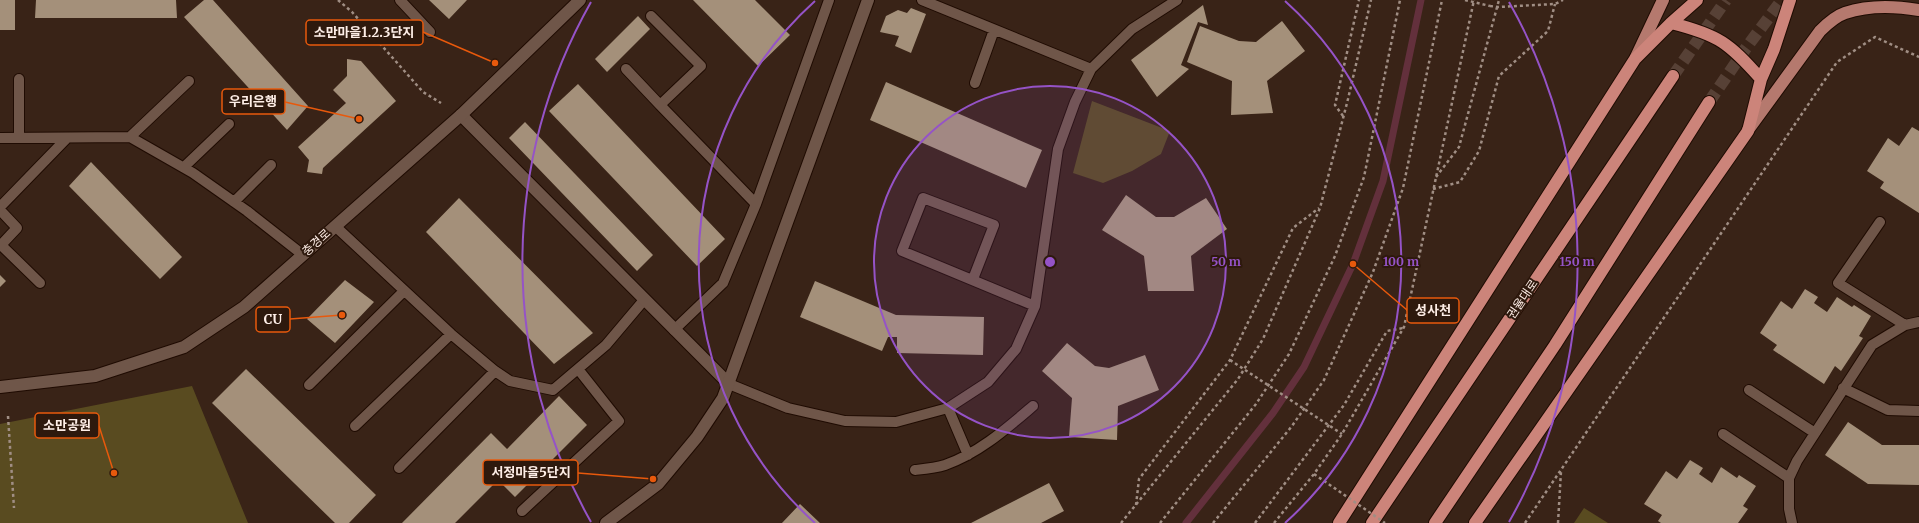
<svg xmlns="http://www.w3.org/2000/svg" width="1919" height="523" font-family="Merriweather,'Noto Sans KR',serif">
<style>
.green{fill:#594b20}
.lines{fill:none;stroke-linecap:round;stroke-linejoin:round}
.stream{stroke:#63303c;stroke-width:7}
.building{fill:#a4907a}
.trunk-tunnel{stroke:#574136;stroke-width:12;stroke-dasharray:12 6;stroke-linecap:butt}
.service-casing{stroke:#1f0b02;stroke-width:12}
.minor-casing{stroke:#1f0b02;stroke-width:14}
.tertiary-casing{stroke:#1f0b02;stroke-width:14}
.secondary-casing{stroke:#1f0b02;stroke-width:14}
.primary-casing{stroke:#1f0b02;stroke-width:14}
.trunk-casing{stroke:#1f0b02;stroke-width:14}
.path{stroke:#a08e84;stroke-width:2.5;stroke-dasharray:3 3;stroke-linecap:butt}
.service{stroke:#6f5649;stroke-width:10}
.minor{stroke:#6f5649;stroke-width:12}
.tertiary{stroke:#6f5649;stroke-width:12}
.secondary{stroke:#6f5649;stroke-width:12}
.primary{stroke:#b5796e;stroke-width:12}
.trunk{stroke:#cc847a;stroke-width:12}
.path-bridge{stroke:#a08e84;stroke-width:2.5;stroke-dasharray:3 3;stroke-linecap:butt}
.ring{fill:none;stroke:#9553c7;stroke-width:2}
.labels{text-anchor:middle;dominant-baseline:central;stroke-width:4;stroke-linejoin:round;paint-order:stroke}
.street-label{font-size:12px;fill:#feeee7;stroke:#2e190d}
.centre{fill:#9553c7;stroke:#2e190d;stroke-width:2}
.ring-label{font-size:12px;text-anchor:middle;font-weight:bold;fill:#9553c7;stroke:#2e190d;stroke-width:4;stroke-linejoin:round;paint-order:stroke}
.leader{fill:none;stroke:#e8590c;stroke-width:1.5}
.callout-dot{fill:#e8590c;stroke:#2e190d;stroke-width:1.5}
.callout{fill:#2e190d;stroke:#e8590c;stroke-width:1.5}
.callout-label{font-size:13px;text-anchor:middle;font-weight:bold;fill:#feeee7}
</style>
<rect width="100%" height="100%" fill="#392317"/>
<path class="green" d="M1092 101 1170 131 1161 154 1132 171 1103 183 1073 173Z
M192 386 248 523H0V424Z
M1584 508 1608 523H1574Z"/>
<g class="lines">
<path class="stream" d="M1186 523 1273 413 1304 367 1353 264 1383 181 1421 0"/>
</g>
<path class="building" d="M0 0H15V30H0Z
M36 0H176L177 18H35Z
M204 0H213L308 106 287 130 184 17Z
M429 0H467L449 19Z
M693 0H755L790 35 758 66Z
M1203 5 1208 25 1198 22 1181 65 1189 69 1157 97 1131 60Z
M911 8 926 14 911 53 895 46 899 36 880 32 886 16 898 10 907 13Z
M638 16 650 29 607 72 595 59Z
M1282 21 1305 51 1267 81 1273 113 1231 115 1232 81 1187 62 1200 26 1239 41 1256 42Z
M347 59 361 61 396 101 323 168 322 174 307 172 309 160 298 147 346 103 333 90 347 76Z
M886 82 1042 150 1026 188 870 120Z
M578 84 725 239 697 266 549 111Z
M525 122 653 255 637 271 509 138Z
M1912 127 1919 131V213L1880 188 1884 182 1867 171 1888 138 1899 146Z
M91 162 182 257 160 279 69 186Z
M1126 195 1156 217H1174L1206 198 1227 229 1191 256 1194 291H1148L1144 256 1102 230Z
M459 198 593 333 554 364 426 232Z
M0 275 6 281 0 287Z
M345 280 374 302 335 343 307 319Z
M815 281 896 315 984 317 983 355 897 353V337H888L882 351 800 317Z
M1805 289 1818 297 1814 303 1827 312 1837 297 1852 307 1854 305 1871 316 1859 336 1863 338 1841 371 1835 366 1824 384 1773 350 1777 345 1760 333 1781 301 1792 309Z
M1067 343 1095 366 1109 368 1145 355 1159 390 1118 406 1117 440 1069 437 1072 398 1042 371Z
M246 369 376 495 349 523H335L212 403Z
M559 396 587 425 515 497 498 480 455 523H402L491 433 507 449Z
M1848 422 1882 445H1919V485L1868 484 1825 455Z
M1690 460 1703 468 1699 474 1712 483 1721 467 1737 478 1739 475 1756 486 1743 506 1748 509 1738 523H1661L1658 521 1662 515 1644 504 1666 471 1677 479Z
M1049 483 1064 511 1041 523H971Z
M800 504 820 523H782Z"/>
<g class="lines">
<path class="trunk-tunnel" d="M1673 76 1726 0
M1709 102 1746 48 1782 0"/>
<g class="service-casing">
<path id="service" d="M400 0 430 32
M922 0 1091 69
M651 16 701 66 660 105 756 204
M626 69 660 105
M19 79V138
M975 83 994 30
M130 137 189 81
M0 138 130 137 193 173 247 211 303 255
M184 167 229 124
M234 202 271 165
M0 207 67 138
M0 210 17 228 1 245 40 283
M1880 222 1838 283 1905 325
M335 226 451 334 495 371 510 381 553 390 606 345 644 300
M973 279 994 225 923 198 902 251 1035 306
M674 330 723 283 756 204 829 0
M729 384 788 408 845 421 896 422 948 408 988 382 1016 349 1035 306 1058 149 1075 102 1091 69 1132 29 1177 0
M309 385 404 291
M1843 388 1888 410 1919 411
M1749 390 1815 433
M948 408 968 455
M355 426 451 334
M1723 434 1789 478
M399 468 495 371
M915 470C925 469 936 468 945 465 979 453 1006 429 1033 406
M522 511 619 421 578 369
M1792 523 1789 509V478L1797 461 1872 345 1905 325 1919 322"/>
</g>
<g class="minor-casing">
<path id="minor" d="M461 115 729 384"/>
</g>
<g class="tertiary-casing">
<path id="tertiary" d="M606 523 658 484 697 437 723 398 868 0"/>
</g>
<g class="secondary-casing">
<path id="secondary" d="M0 387 95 376 184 347 244 307 461 115 580 0"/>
</g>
<g class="primary-casing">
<path id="primary" d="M1636 57 1663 0
M1748 130 1820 31C1827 24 1836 16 1845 13 1869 5 1895 6 1919 10"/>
</g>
<g class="trunk-casing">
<path id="trunk" d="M1671 23C1719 35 1729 43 1761 79
M1339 523 1635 59 1671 23 1697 0
M1372 523 1673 76
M1435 523 1555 345 1709 102
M1475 523 1748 131 1761 79 1774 49 1790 0"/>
</g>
<path class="path" d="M338 0 352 12 423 92 441 103
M1490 6 1498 7 1555 4 1563 0
M1343 116 1335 105 1359 0
M1436 177 1459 147 1499 0
M1433 189 1460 182 1479 151 1499 76 1548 31 1555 4
M8 416 14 508
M1136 505 1139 479 1230 360 1293 228 1319 208
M1121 523 1238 379 1263 339 1320 208 1348 99 1371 0
M1160 523 1256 404 1289 354 1335 256 1364 177 1400 0
M1213 523 1292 426 1324 380 1373 272 1403 188 1442 0
M1255 523 1344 405 1387 331 1403 328
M1274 523 1314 474 1342 434 1404 327 1474 0
M1525 523 1837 62 1875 37 1919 57
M1558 523 1561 471"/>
<use href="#service" class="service"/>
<use href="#minor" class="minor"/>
<use href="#tertiary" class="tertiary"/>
<use href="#secondary" class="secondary"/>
<use href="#primary" class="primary"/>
<use href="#trunk" class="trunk"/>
<path class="path-bridge" d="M1465 0 1490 6
M1230 360 1342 434
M1314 474 1385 523"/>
</g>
<circle cx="1050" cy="262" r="176" fill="#9553c7" fill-opacity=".12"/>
<g class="ring">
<circle cx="1050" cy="262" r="176"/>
<path d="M815 523A351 351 0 0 1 815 1M1285 1A351 351 0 0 1 1285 523"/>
<path d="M591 522A527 527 0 0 1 591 2M1509 2A527 527 0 0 1 1509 522"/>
</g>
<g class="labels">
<g class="street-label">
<text transform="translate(316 242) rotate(-42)">충경로</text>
<text transform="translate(1522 299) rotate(-56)">권율대로</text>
</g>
</g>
<circle cx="1050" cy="262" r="6" class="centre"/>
<g class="ring-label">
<text x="1226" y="266">50 m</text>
<text x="1401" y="266">100 m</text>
<text x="1577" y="266">150 m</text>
</g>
<path class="leader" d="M495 63L423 32M359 119L285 102M1353 264L1407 310M342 315L290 319M114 473L99 426M653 479L578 473"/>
<g class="callout-dot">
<circle cx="495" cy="63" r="4"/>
<circle cx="359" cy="119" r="4"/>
<circle cx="1353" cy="264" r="4"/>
<circle cx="342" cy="315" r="4"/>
<circle cx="114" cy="473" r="4"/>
<circle cx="653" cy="479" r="4"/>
</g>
<g class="callout">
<rect x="306" y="20" width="117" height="25" rx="4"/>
<rect x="222" y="89" width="63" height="25" rx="4"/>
<rect x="1407" y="298" width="52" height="25" rx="4"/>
<rect x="256" y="307" width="34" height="25" rx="4"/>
<rect x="35" y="413" width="64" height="25" rx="4"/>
<rect x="483" y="460" width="95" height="25" rx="4"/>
</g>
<g class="callout-label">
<text x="364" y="37">소만마을1.2.3단지</text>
<text x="253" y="106">우리은행</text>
<text x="1433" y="315">성사천</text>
<text x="273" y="324">CU</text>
<text x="67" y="430">소만공원</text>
<text x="531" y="477">서정마을5단지</text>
</g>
</svg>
